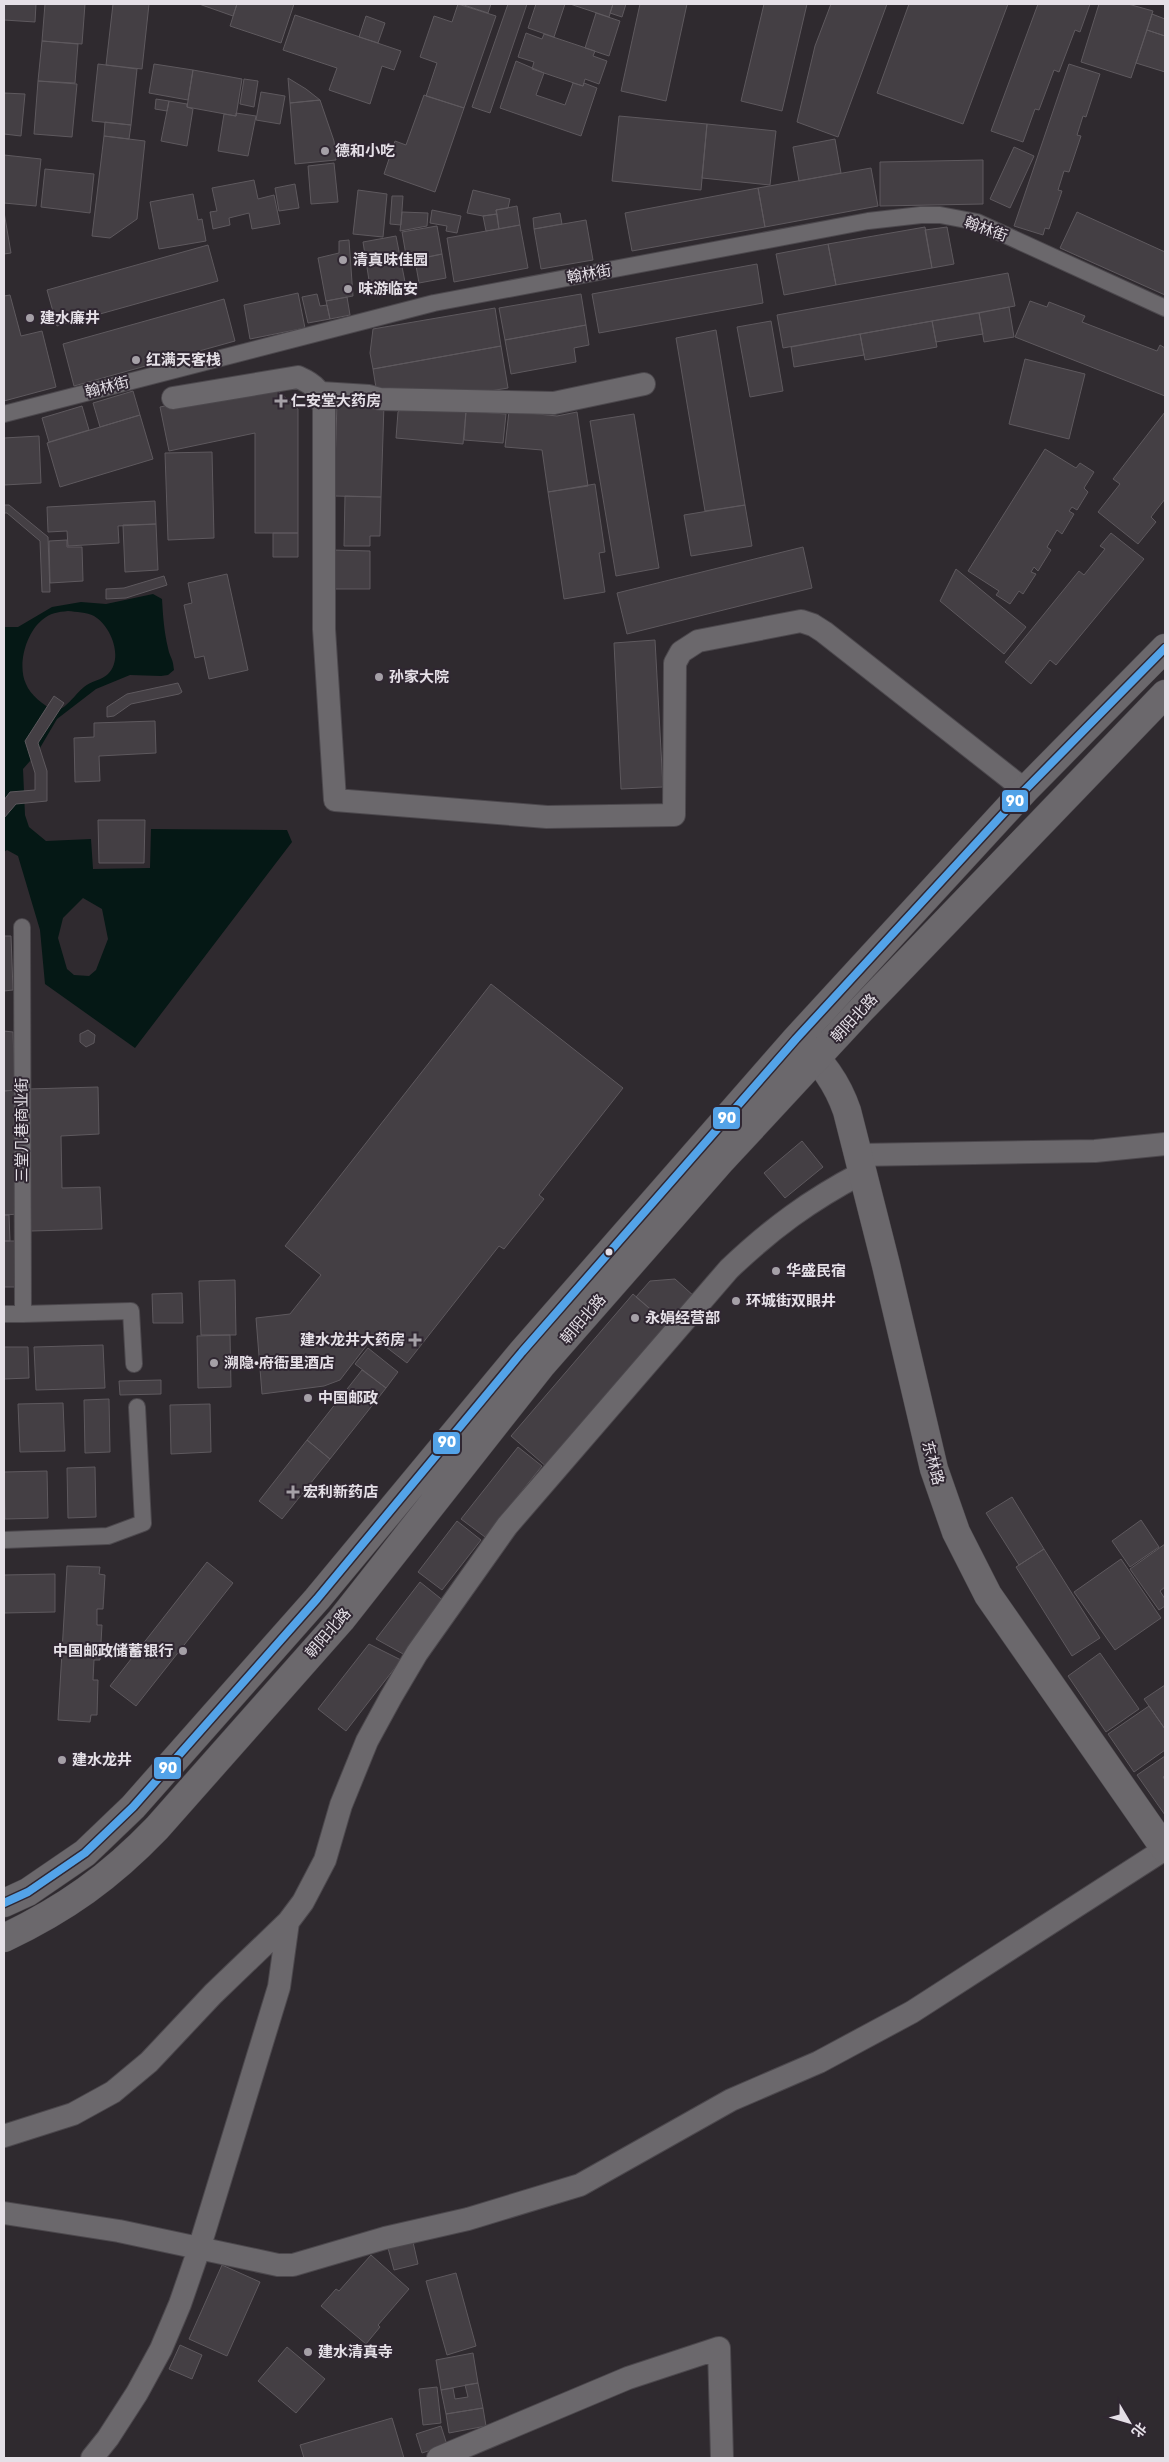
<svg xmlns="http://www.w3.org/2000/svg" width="1169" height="2462" font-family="Rubik,'Noto Sans SC',sans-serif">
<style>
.water{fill:#051815;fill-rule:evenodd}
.building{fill:#443f44;stroke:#5e595e}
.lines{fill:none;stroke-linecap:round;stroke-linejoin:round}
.pedestrian-casing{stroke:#4c484d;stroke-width:18}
.minor-casing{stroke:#4c484d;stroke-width:24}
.tertiary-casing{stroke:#4c484d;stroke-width:29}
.secondary-casing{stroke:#4c484d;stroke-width:29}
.pedestrian{stroke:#6b686c;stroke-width:16}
.minor{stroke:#6b686c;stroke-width:22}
.tertiary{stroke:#6b686c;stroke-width:28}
.secondary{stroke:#6b686c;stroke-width:28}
.bus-1-casing{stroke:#302732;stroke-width:11}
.bus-1{stroke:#53a3e8;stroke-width:8}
.poi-dot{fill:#a5a0a7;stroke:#302732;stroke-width:2}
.bus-dot{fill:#e5e0e7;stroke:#302732;stroke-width:2}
.labels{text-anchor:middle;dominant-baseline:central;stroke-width:4;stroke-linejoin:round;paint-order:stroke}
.poi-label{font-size:15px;font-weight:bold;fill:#e5e0e7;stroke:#302732;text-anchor:start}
.street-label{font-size:15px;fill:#e5e0e7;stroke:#302732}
.line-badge{stroke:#302732;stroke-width:2}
.badge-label{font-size:14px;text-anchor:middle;font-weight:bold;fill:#fff}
</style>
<rect width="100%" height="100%" fill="#2f2a2f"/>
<path class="water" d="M153 594 162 599C163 616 164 631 168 648 170 658 173 657 174 670L168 675 161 676 130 675 96 689 57 719 37 753 23 769 25 815 29 827 46 841 91 839 93 869 150 868 151 829 287 830 292 842 135 1048 45 984 40 930 18 856 7 850 4 852V627H18L52 607 81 602 106 604ZM68 611C76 612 87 612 94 616 111 626 124 658 108 674 102 680 91 681 84 687 75 694 66 710 54 711 44 705 30 695 26 684 17 665 26 633 42 620 50 613 58 612 68 611ZM83 898 102 909 108 939 96 970 89 976 74 975 67 969 58 938 63 918Z"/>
<path class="building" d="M4 4H36L35 22 4 20Z
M45 4H85L82 44 42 41Z
M113 4H149L142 69 106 65Z
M199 4H237L233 16Z
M237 4H294L281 43 230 26Z
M458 4 496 16 464 108 426 96 437 63 420 57 434 16 452 22Z
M461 4H491L488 13Z
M508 4H527L490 113 472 107Z
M536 4H565L554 37 528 28Z
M570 4H613L609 17Z
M613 4H626L622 17 610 13Z
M640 4H687L666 101 621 91Z
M764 4H807L782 111 741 101Z
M831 4H887L838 137 797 122 815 46Z
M909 4H1008L963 124 877 93Z
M1038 4H1090L1080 32 1075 30 1059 72 1054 70 1039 110 1035 109 1023 142 991 131Z
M1099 4H1128L1153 11 1131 78 1081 62Z
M596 13 620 21 609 56 585 48Z
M1152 14 1165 19V36L1147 30Z
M295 15 401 51 394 70 382 66 370 104 329 90 337 68 283 50Z
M366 16 385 23 378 43 359 37Z
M1147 30 1165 36V72L1136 63Z
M526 33 542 39 544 34 595 51 593 56 607 61 599 84 585 79 583 86 532 69 534 62 518 57Z
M42 41 78 44 75 83 38 81Z
M516 61 544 73 536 95 565 105 573 83 583 86 584 83 597 88 581 136 500 108Z
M98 64 137 69 131 125 92 121Z
M154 64 193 70 188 100 149 93Z
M1069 64 1100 74 1086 117 1083 116 1077 135 1081 136 1069 172 1064 171 1058 190 1062 191 1049 229 1045 228 1043 235 1014 226Z
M193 70 242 79 236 116 187 107Z
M288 78 306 89 320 100 290 103Z
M244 79 258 81 254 107 240 104Z
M38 81 77 84 72 137 34 134Z
M261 92 285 96 280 124 256 120Z
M4 93 25 94 21 136 4 134Z
M424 95 464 108 435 192 384 174 395 141 406 145Z
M156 99 169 101 167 111 155 109Z
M320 100 334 141 336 160 295 164 290 103Z
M169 101 187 104V107L193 109 187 146 161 141Z
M236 113 256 116 248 156 218 151 224 114 236 116Z
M619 116 707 124 701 190 612 181Z
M105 122 131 125 129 139 104 136Z
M707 124 776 131 770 185 702 178Z
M104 136 145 141 137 219 110 238 92 236Z
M835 139 841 173 799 181 793 147Z
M1014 147 1034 156 1010 208 990 199Z
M4 155 41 159 36 206 4 203Z
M983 160V204L880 206V162Z
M334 163 338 202 311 204 308 166Z
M871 168 878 206 765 227 758 188Z
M45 169 94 174 90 213 41 207Z
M254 180 258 199 274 195 280 224 252 229 249 213 229 218 230 225 213 229 210 212 217 211 212 188Z
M295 184 299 208 279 211 275 188Z
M758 188 765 227 632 251 625 213Z
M358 190 387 194 383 237 353 234Z
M473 190 510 199 508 208 496 210 497 214 483 216 467 213Z
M193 194 198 220 202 219 206 241 159 249 150 202Z
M392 196H403L401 225 390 224Z
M517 206 520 225 499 229 496 210Z
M432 210 461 216 457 233 446 231 447 226 430 223Z
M4 212 11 253 4 254Z
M402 212 428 213 427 226 400 231Z
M1077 212 1165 252V295L1060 248Z
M560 213 562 224 534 229 533 218Z
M497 214 499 229 486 231 483 216Z
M586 220 593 260 541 269 534 229Z
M520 225 528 268 454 282 447 238Z
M437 226 442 254 407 261 402 232Z
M925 227 932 268 836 285 828 244Z
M947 227 954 264 932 268 925 230Z
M396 236 406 287 371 293 363 242Z
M349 240 353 296 326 301 318 258 339 253V241Z
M828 244 836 285 784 295 776 254Z
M208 245 218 281 57 326 47 290Z
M442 254 446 278 419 283 415 260Z
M757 264 763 303 599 333 592 294Z
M1008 273 1015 306 783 348 777 315Z
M298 293 305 328 250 339 244 305Z
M317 294 320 306 327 305 330 319 308 323 302 297Z
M581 294 586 325 505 340 499 308Z
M10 295 21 336 42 331 56 387 4 401V296Z
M347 297 350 315 330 319 326 301Z
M224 299 235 341 74 386 63 344Z
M1030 301 1047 307 1049 302 1085 316 1082 322 1157 351 1160 345 1165 348V396L1015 337Z
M1009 307 1014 337 984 342 979 313Z
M495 308 501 346 373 369 370 353 373 329Z
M979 313 983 334 936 342 932 321Z
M771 321 783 391 750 397 737 327Z
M932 321 937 347 865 360 860 334Z
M586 325 589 345 574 348 576 362 511 374 505 340Z
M716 330 745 505 705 511 676 338Z
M860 334 864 355 794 367 791 347Z
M501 346 508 388 490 391 377 394 373 369Z
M1025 359 1085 374 1069 439 1009 424Z
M270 384 298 409V533H255V433L169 451 160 407Z
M133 391 140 415 100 427 93 403Z
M337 403 384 404 381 497 334 496Z
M406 405 466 411 463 444 396 438 398 412Z
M82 406 89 430 49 442 42 418Z
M466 411 506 414 503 443 464 440Z
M509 411 557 416 577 412 588 486 548 492 542 450 505 447Z
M1165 412V499L1151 517 1156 522 1138 544 1098 512 1120 484 1113 479Z
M634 414 659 568 616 576 590 421Z
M140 415 153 459 60 487 47 443Z
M39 436 41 483 4 485V438Z
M1045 449 1076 468 1080 463 1094 472 1084 488 1088 492 1077 510 1072 507 1069 511 1074 514 1062 534 1057 530 1047 547 1051 550 1038 571 1034 567 1031 572 1036 574 1023 594 1019 591 1010 604 996 595 999 591 968 571Z
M212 452 214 538 168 540 165 453Z
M595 484 605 552 599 553 605 592 564 599 548 492Z
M345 496 381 497 380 536H370V546H344Z
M155 501 156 524 118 526 119 543 68 546 67 531 48 532 47 507Z
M4 505H9L48 537 50 592H42L40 541 7 513H4Z
M745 505 752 546 691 556 684 515Z
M156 524 158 570 125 572 123 525Z
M273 533H298V557H273Z
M1111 533 1144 559 1056 665 1050 660 1031 684 1005 662 1079 571 1084 575 1105 549 1100 546Z
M67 540V547H82L83 581 50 583 49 541Z
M803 547 812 588 627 634 617 593Z
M332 550 370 551V589H331Z
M956 569 1026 627 1004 654 940 601Z
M227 574 248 670 209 679 204 656 195 658 184 605 192 603 188 583Z
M164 576 167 585 126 598 106 599V589L124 588Z
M655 640 663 787 621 789 614 643Z
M178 683 182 692 179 694 131 704 114 716 107 717V707L127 694Z
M54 696 64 703 38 743 47 771V801L16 804 4 818V800L10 792 35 790V773L25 741Z
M155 721 156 753 99 756 100 781 75 782 74 738 94 737V723Z
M98 820H145L144 863H99Z
M4 936H11L13 990 4 991Z
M491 984 623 1088 539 1195 544 1199 504 1249 499 1246 407 1363 373 1337 340 1380 324 1386 262 1394 256 1318 290 1314 321 1275 285 1246Z
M88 1030 95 1035 94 1043 86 1047 80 1042V1034Z
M4 1031 13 1032 15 1090 4 1091Z
M98 1087 99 1134 61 1136 62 1188 100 1187 102 1229 31 1231 28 1089Z
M15 1090 19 1214 4 1215V1091Z
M802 1141 823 1167 785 1198 764 1173Z
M4 1215H9L10 1241H4Z
M4 1241H15L17 1287H4Z
M675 1279 695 1297 670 1326 636 1297 650 1281Z
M235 1280 236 1335H201L199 1281Z
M182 1293 183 1323H153L152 1294Z
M633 1294 670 1326 548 1468 511 1436Z
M230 1335 231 1387 198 1388 197 1336Z
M103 1345 105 1388 36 1390 34 1347Z
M4 1347H28L29 1378 4 1379Z
M368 1348 398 1372 386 1388 355 1364Z
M362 1370 386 1388 330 1459 307 1440Z
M161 1380V1394L120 1395 119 1381Z
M109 1399 110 1452 85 1453 84 1400Z
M63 1403 65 1451 20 1452 18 1404Z
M210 1404 211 1452 171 1454 170 1405Z
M307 1440 330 1459 282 1519 259 1501Z
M518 1447 542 1466 485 1537 461 1519Z
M95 1467 96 1517 68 1518 67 1468Z
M47 1471 48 1518 5 1519 4 1472Z
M1012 1497 1044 1549 1019 1565 986 1513Z
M1141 1520 1159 1547 1130 1567 1112 1541Z
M457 1521 481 1540 442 1590 418 1572Z
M1165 1544V1587L1160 1591 1165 1599V1606L1159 1610 1130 1569Z
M1044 1549 1100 1638 1072 1656 1016 1567Z
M1121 1559 1161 1618 1115 1650 1074 1592Z
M207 1562 233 1583 136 1706 110 1686Z
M67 1566 100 1567 99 1574 105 1575 103 1609H97V1625H102L100 1660H94L93 1680H98L97 1715H91L90 1722 58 1720Z
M55 1574V1612L4 1613V1575Z
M420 1582 445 1602 405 1655 376 1639Z
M369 1644 401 1660 346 1731 318 1709Z
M1100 1653 1139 1709 1106 1732 1068 1676Z
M1165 1685V1729L1144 1699Z
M1149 1706 1165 1729V1750L1134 1772 1108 1734Z
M1165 1756V1776L1163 1777 1165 1780V1815L1137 1775Z
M413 2242 418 2264 394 2270 388 2248Z
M371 2255 409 2289 378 2325 380 2327 366 2344 321 2306 336 2289 339 2291Z
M222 2265 260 2282 227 2356 189 2339Z
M456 2273 476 2346 447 2355 426 2281Z
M180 2345 202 2355 192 2379 169 2369Z
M287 2347 325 2379 296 2413 258 2381Z
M473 2353 478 2383 441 2390 436 2360Z
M478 2383 483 2408 446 2414 441 2390 453 2388 455 2399 468 2397 465 2385Z
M437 2387 441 2423 423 2425 419 2389Z
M483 2408 486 2426 449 2433 446 2414Z
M392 2418 404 2458H304L300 2445Z
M441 2426 447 2445 422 2453 416 2434Z"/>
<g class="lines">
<g class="pedestrian-casing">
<path id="pedestrian" d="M4 414 434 303 868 221 921 215H940L977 222 1165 308
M4 1314H23L22 927
M23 1314 131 1311 134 1364
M4 1540 108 1536 143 1523 137 1407"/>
</g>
<g class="minor-casing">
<path id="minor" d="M321 393 369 396 380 399 554 403 644 384
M173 398 298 377C316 385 320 390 324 409V629L335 800 547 817 674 815 675 663 681 652 698 641 801 621 813 625 824 632 1025 790
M857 1155 1095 1151 1165 1144
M4 2136 73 2114 113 2092 149 2062 213 1994 288 1922 303 1902 325 1860 341 1805 367 1741 391 1697 417 1653 507 1526 729 1269C771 1229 810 1200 862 1173
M4 2213 119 2231 278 2265H293L385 2238 468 2219 580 2185 731 2100 819 2062 912 2012 1165 1849
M92 2458 108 2438 137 2393 161 2349 180 2304 199 2249 279 1987 288 1922
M438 2458 628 2378 719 2348 722 2458"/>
</g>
<g class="tertiary-casing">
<path id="tertiary" d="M799 1042C822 1061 837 1082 847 1111L886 1265 934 1469 956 1532 988 1595 1165 1849"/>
</g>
<g class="secondary-casing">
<path id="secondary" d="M4 1903 28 1892 85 1853 133 1807 317 1599 522 1352 796 1039 1025 790 1165 648
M4 1938C65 1909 110 1877 157 1828L341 1620 541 1366 720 1162 861 1010 1165 694"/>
</g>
<use href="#pedestrian" class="pedestrian"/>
<use href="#minor" class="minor"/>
<use href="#tertiary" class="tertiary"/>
<use href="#secondary" class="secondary"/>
<g class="bus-1-casing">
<path id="bus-1" d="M4 1903 28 1892 85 1853 133 1807 317 1599 522 1352 796 1039 1025 790 1165 648"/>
</g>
<use href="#bus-1" class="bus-1"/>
</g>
<g class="poi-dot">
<circle cx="325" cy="151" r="5"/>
<circle cx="343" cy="260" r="5"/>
<circle cx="348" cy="289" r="5"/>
<circle cx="30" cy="318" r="5"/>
<circle cx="136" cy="360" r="5"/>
<path d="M278.5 393.5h5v5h5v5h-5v5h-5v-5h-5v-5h5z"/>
<circle cx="379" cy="677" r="5"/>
<circle cx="776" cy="1271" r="5"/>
<circle cx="736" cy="1301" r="5"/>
<circle cx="635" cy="1318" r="5"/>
<path d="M412.5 1332.5h5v5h5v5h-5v5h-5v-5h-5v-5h5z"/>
<circle cx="214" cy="1363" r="5"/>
<circle cx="308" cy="1398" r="5"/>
<path d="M290.5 1484.5h5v5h5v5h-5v5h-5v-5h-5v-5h5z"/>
<circle cx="183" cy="1651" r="5"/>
<circle cx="62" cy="1760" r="5"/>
<circle cx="308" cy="2352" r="5"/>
</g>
<circle class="bus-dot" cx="609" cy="1252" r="4.5"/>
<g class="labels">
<g class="poi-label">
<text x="335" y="151">德和小吃</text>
<text x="353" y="260">清真味佳园</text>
<text x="358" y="289">味游临安</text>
<text x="40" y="318">建水廉井</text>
<text x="146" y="360">红满天客栈</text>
<text x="291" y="401">仁安堂大药房</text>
<text x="389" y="677">孙家大院</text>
<text x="786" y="1271">华盛民宿</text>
<text x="746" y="1301">环城街双眼井</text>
<text x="645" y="1318">永娟经营部</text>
<text x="405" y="1340" text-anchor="end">建水龙井大药房</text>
<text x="224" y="1363">溯隐·府衙里酒店</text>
<text x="318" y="1398">中国邮政</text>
<text x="303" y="1492">宏利新药店</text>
<text x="173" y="1651" text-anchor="end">中国邮政储蓄银行</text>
<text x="72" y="1760">建水龙井</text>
<text x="318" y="2352">建水清真寺</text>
</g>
<g class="street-label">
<text transform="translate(986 229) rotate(20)">翰林街</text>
<text transform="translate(589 274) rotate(-10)">翰林街</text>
<text transform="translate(107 387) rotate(-14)">翰林街</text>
<text transform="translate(854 1018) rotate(-47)">朝阳北路</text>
<text transform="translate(22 1130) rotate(-90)">三堂几巷商业街</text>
<text transform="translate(583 1319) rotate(-49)">朝阳北路</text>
<text transform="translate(933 1463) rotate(75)">东林路</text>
<text transform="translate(328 1633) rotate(-49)">朝阳北路</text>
</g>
</g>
<g class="line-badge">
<rect x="1001" y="789" width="28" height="24" rx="5" fill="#53a3e8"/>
<rect x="712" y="1106" width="29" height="24" rx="5" fill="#53a3e8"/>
<rect x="432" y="1431" width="29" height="24" rx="5" fill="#53a3e8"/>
<rect x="153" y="1756" width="29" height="24" rx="5" fill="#53a3e8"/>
</g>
<g class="badge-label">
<text x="1015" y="806">90</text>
<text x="727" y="1123">90</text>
<text x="447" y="1447">90</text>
<text x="168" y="1773">90</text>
</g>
<rect width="1169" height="2462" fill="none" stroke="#e5e0e7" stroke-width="10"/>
<g transform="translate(1129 2422) rotate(128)" stroke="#302732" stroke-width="4" paint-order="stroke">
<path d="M0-4L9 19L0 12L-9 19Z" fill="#e5e0e7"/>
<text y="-8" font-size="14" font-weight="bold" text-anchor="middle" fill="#e5e0e7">北</text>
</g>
</svg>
